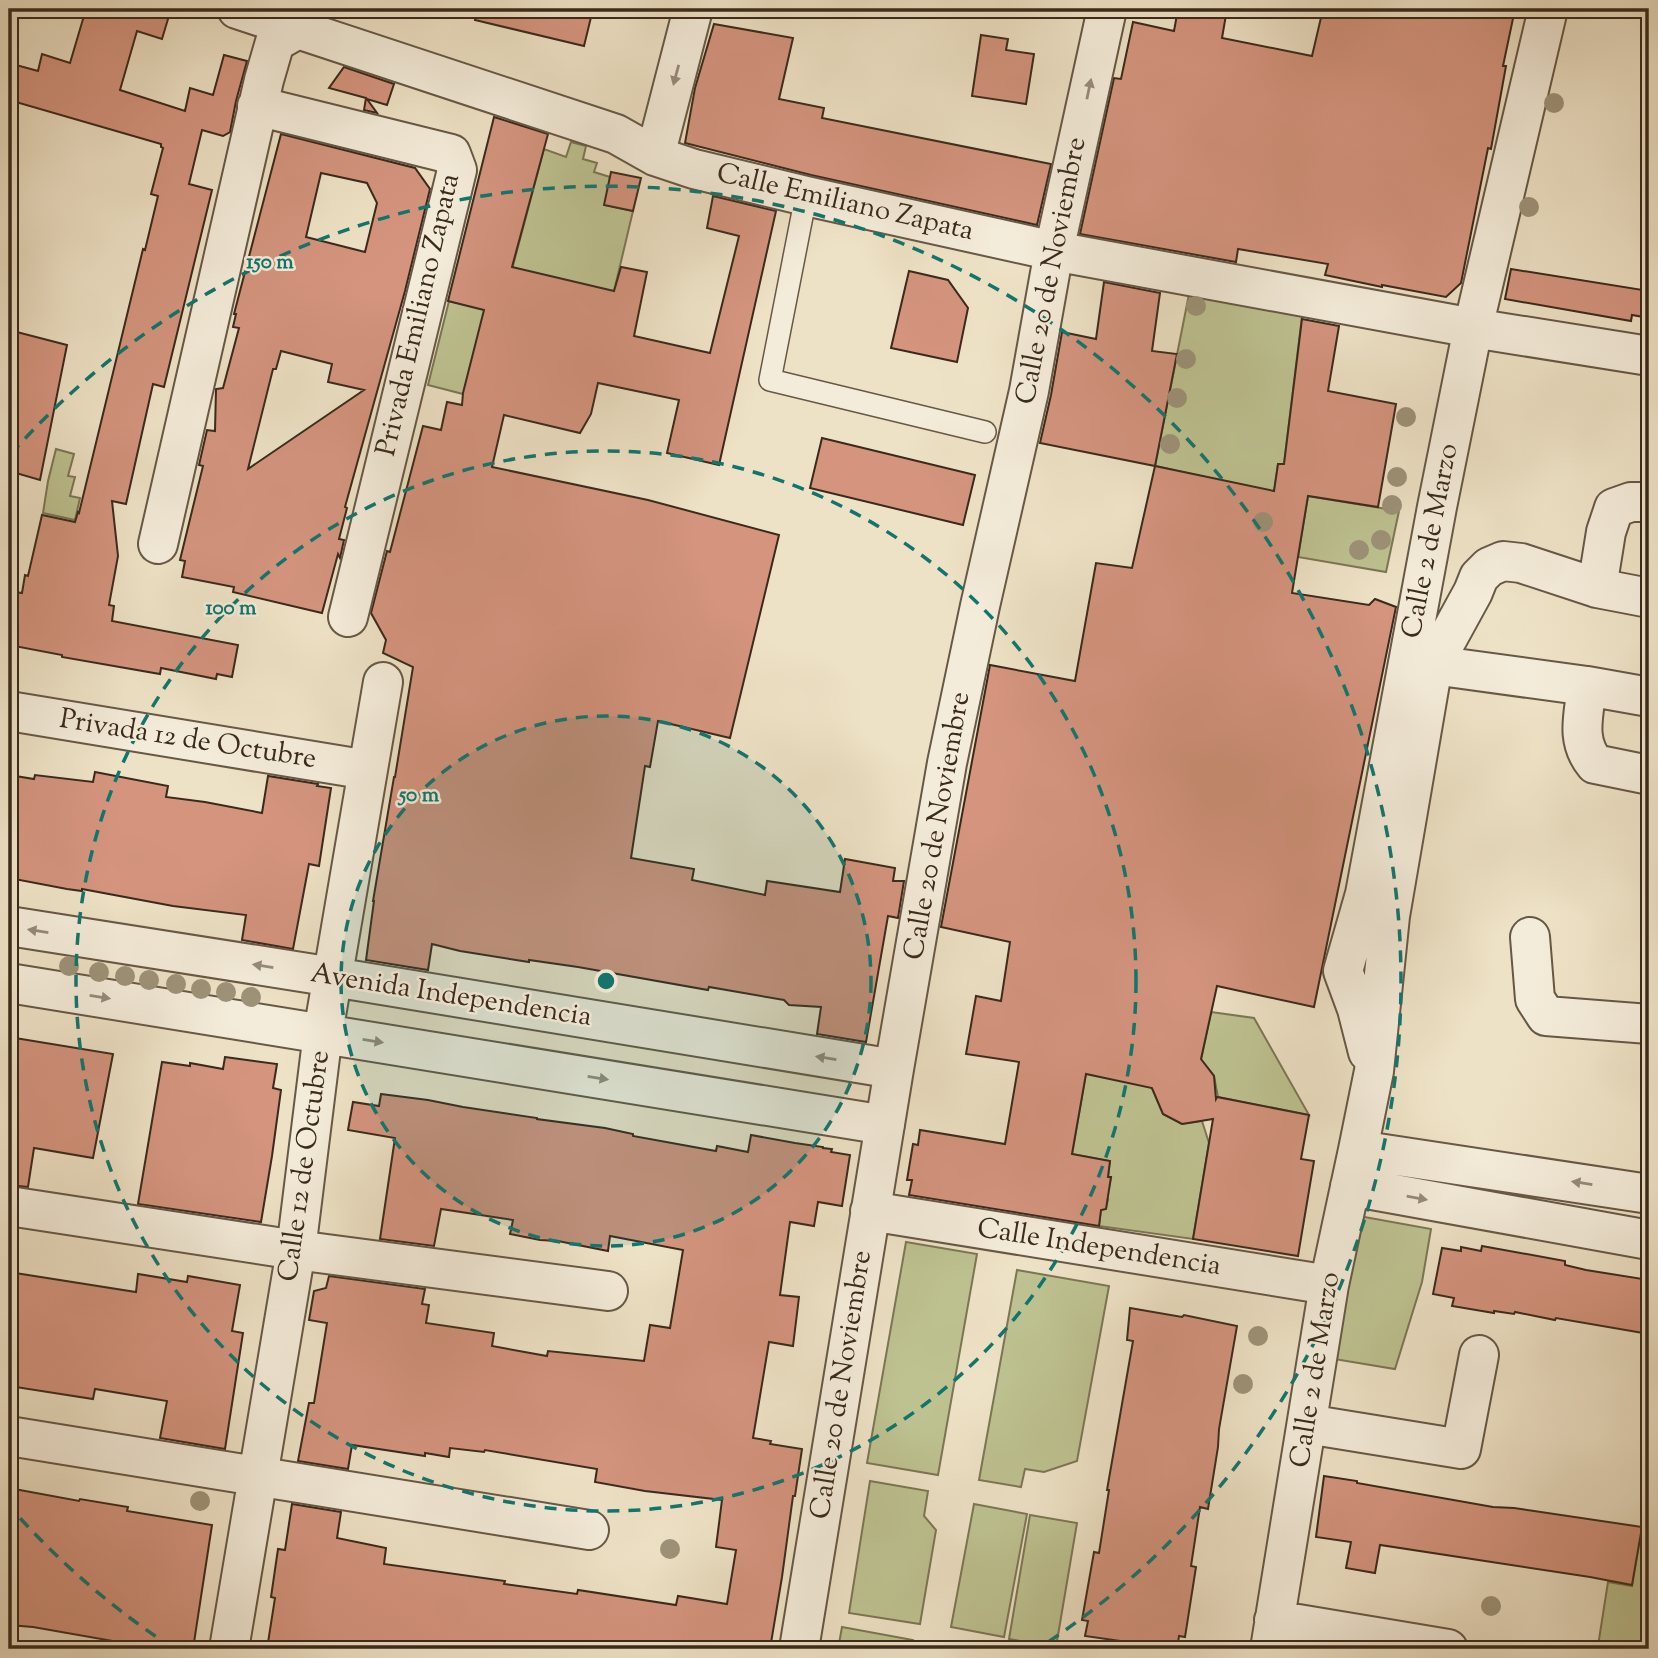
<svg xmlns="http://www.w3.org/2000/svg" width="1658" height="1658" font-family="'Sorts Mill Goudy',serif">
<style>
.green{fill:#bec291;stroke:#7c7656;stroke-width:2}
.building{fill:#d4947e;stroke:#3a2a1c;stroke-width:2;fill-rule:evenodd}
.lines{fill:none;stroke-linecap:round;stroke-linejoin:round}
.service-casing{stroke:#675846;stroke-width:24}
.minor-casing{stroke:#675846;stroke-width:42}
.service{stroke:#f4ecda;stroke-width:21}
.minor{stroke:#f4ecda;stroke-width:38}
.tree{fill:#9d9278}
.oneway{fill:#978b7b}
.ring{fill:none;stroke:#0f766e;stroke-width:3.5;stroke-dasharray:12 9}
.labels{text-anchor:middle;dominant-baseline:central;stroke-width:5;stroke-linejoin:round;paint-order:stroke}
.street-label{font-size:28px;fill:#3a2a1c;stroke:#f4ecda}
.centre{fill:#0f766e;stroke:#f4ecda;stroke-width:3.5}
.ring-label{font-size:21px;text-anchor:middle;font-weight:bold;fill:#0f766e;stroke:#f4ecda;stroke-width:5;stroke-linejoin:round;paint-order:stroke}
</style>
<rect width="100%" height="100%" fill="#eee2c6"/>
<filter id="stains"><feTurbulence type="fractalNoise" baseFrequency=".00286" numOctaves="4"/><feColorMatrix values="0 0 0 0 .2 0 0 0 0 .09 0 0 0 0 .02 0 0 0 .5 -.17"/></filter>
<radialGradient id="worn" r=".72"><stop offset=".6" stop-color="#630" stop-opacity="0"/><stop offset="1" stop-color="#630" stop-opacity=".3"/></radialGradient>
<path class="green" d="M571 142 586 146 583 159 597 163 594 172 610 177 605 205 633 211 614 291 506 292 544 149 566 157Z
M1189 294 1302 316 1284 464H1278L1274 492 1155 466Z
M449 301 505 315 463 394 428 385Z
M56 449 74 454 68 476 75 477 70 496 80 498 75 520 43 513 48 481Z
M1308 496 1399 511 1386 572 1298 557Z
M1103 974 1163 1114 1182 1124 1202 1121 1209 1143 1193 1239 1099 1226 1101 1210 1106 1209 1108 1199 1104 1198 1109 1188 1111 1178 1108 1177 1110 1161 1072 1154Z
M1211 1012 1254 1018 1309 1115 1218 1097 1214 1076 1201 1060Z
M1359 1216 1431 1229 1422 1282 1395 1369 1334 1359Z
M906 1242 977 1254 938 1475 867 1463Z
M1017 1270 1109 1286 1077 1461 1044 1472 1025 1469 1021 1487 979 1480Z
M870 1481 928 1491 924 1516 936 1530 920 1624 849 1613Z
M974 1504 1027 1514 1004 1637 951 1627Z
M1030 1515 1077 1523 1056 1647 1009 1639Z
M1640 1537 1649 1539V1649H1621L1598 1646 1608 1582 1632 1586Z
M842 1627 913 1640 912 1649H838Z"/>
<path class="building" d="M86 9H171L162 39 137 31 120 90 185 111 190 88 213 95 224 55 247 61 236 101 230 132 223 136 202 130 189 184 212 190 164 387 153 384 126 504 112 501 118 556 109 605 114 606 112 621 238 645 232 677 217 674 216 679 161 668 160 674 62 657V655L9 645V591L22 593 25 575 28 576 42 515 75 522 78 512 79 513 143 249 145 250 158 196 151 194 163 148 161 147V144L9 100V63L38 71 42 54 70 63Z
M477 9H593L584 46 475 20Z
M1178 9H1227L1222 38 1312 56 1323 9H1515L1503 66H1506L1491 149 1488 148 1461 283 1446 297 1382 285V287L1325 275 1328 264 1238 249 1236 262 1080 234 1114 78 1121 79 1133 22 1174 31Z
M714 24 793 38 779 99 824 108 822 118 1051 164 1037 225 811 175 685 143 695 88Z
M981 35 1008 39 1006 50 1034 54 1026 104 972 96Z
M344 67 394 84 387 105 367 99 377 113 364 110 366 98 329 88Z
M494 117 548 134 512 267 614 291 621 267 647 272 634 336 710 353 739 236 707 228 713 196 776 211 719 465 667 453 679 400 598 383 591 414 580 433 504 415 492 467 648 500 779 535 730 738 658 721 650 767 645 766 631 858 694 869 692 880 765 895 767 881 840 892 845 859 895 868 893 881H904L898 918 888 916 866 1042 817 1034 821 1007 789 1005 784 1000 709 987 708 990 578 967 529 960V962L460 951 432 944 428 970 366 960 374 901H373L394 777H395L413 667 383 653 386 640 371 613 387 551 390 552 423 426 441 430 447 402 462 405 463 393 484 310 448 301Z
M281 134 415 168 430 189 405 291 345 507 347 508 339 539 344 540 340 558 338 554 322 613 233 592 234 587 182 577 185 561 180 560 203 466 199 465 207 430 215 431 216 389 223 388 239 328 233 327 236 314H234ZM321 173 367 183 377 203 365 252 306 237ZM281 351 332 364 328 382 364 390 248 469 273 369H276Z
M611 172 641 178 633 211 604 205Z
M1511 269 1649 291V318L1632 315 1631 321 1505 299Z
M909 271 948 280 968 308 957 362 891 348Z
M1104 282 1160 293 1152 351 1177 354 1155 466 1040 443 1051 395 1062 332 1096 339Z
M1302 319 1339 326 1328 391 1396 404 1378 507 1308 496 1292 593 1369 605 1375 599 1396 607 1314 1007 1217 986 1201 1059 1214 1076 1216 1099 1217 1097 1309 1115 1301 1159 1314 1161 1298 1256 1193 1239 1213 1119 1182 1124 1163 1114 1152 1088 1086 1074 1072 1154 1110 1161 1108 1177H1111L1106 1209 1101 1210 1099 1226 909 1195 912 1180H907L913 1144 918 1145 920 1130 1005 1144 1019 1062 966 1054 976 996 1001 1001 1010 942 941 927 990 665 1075 681 1096 563 1132 568 1155 466 1274 491 1278 464H1284Z
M9 330 67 345 40 480 9 471Z
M822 438 975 475 963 525 810 488Z
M95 772 168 786 166 797 205 802 262 813 268 776 318 784 317 786 331 788 319 866 309 864 293 949 242 940 246 915 173 906 82 889V891L67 889 9 878V775L34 779 35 775 93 782Z
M9 1037 113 1054 93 1158 34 1148 28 1187 9 1185Z
M225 1057 277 1064 273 1088 281 1090 272 1156 261 1222 138 1204 162 1062 190 1066V1063L223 1069Z
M381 1094 428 1100 463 1107 537 1118V1119L605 1128 633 1134V1136L716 1151 717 1146 748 1152 751 1135 795 1143 823 1147V1148L832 1149 831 1152 850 1155 842 1206 818 1202 814 1226 790 1222 780 1295 799 1297 793 1346 769 1342 753 1438 771 1441 770 1444 802 1449 795 1496H793L782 1577 770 1649H267L275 1598 271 1597 278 1549 285 1550 292 1504 341 1512 337 1538 386 1548 384 1564 505 1581 504 1584 577 1594 578 1590 676 1605 678 1596 727 1604 736 1550 716 1547 722 1500 645 1491 595 1482 597 1469 485 1450 484 1452 450 1448 449 1457 425 1453V1456L352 1445 348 1469 298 1461 309 1403H314L327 1323 309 1320 314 1291 326 1288 329 1276 425 1289 422 1304 429 1305 426 1323 494 1333 492 1346 547 1356 548 1351 644 1361 650 1325 670 1328 683 1250 610 1236 608 1251 558 1241 540 1240 510 1234 513 1220 441 1209 434 1246 380 1239 395 1138 348 1130 353 1102 379 1106Z
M1482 1246 1565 1261V1265L1586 1270 1649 1280V1334L1556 1318 1555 1320 1515 1312 1514 1314 1494 1311V1313L1452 1306 1454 1298 1433 1294 1442 1248 1461 1251V1247L1481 1251Z
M9 1272 136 1292 138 1274 187 1282 188 1276 240 1285 232 1331 243 1333 225 1449 160 1438 167 1401 95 1389 93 1399 9 1386Z
M1130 1308 1182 1317 1184 1315 1237 1326 1219 1429 1218 1447 1208 1509 1200 1507 1191 1566 1196 1567 1185 1637 1179 1636 1177 1649 1085 1636 1088 1621 1082 1620 1094 1552 1099 1553 1109 1490H1107L1133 1341 1127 1340Z
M1324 1476 1357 1481V1483L1493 1507 1514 1508 1642 1527 1632 1585 1590 1577 1380 1545 1375 1573 1346 1568 1351 1542 1316 1537Z
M9 1488 79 1501 80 1499 128 1507 127 1511 212 1525 193 1649H130V1644L33 1627 9 1625Z"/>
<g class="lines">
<g class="service-casing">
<path id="service" d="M806 196 770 380 985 432"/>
</g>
<g class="minor-casing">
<path id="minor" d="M237 9 616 134 655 156 694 169 806 196 1054 251 1473 328 1649 356
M257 106 451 154 457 170 348 617
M655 156 693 9
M158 544 264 80 275 42 298 29
M1597 588 1606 532 1614 508 1631 502H1649
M1433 665 1587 686 1649 697
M1587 686C1584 715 1575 740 1595 764L1649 775
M9 711 368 770
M9 926 333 977 894 1069
M1530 937 1535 999 1546 1016 1649 1024
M9 983 885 1125
M1368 1052 1357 1009 1343 971 1365 894 1437 507 1473 328 1548 9
M1358 1150 1649 1194
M1350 1186 1649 1240
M9 1206 296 1250 608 1291
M870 1211 1329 1285
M1307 1424 1461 1449 1479 1355
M9 1436 589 1530
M1274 1620 1448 1649
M229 1649 296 1250 323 1033 383 682
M799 1649 894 1069 947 763 980 606 1029 391 1054 251 1107 9
M1270 1649 1329 1285 1358 1150 1374 1071 1390 916 1433 665 1473 592 1479 577 1489 567 1503 561 1521 563 1597 588 1649 598"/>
</g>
<use href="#service" class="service"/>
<use href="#minor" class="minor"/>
</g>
<g class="tree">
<circle cx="1554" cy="103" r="10"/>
<circle cx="1529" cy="207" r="10"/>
<circle cx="1196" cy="306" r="10"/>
<circle cx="1186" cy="359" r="10"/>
<circle cx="1177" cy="398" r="10"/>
<circle cx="1406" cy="417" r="10"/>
<circle cx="1170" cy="444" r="10"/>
<circle cx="1397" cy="477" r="10"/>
<circle cx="1392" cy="505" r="10"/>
<circle cx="1263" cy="522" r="10"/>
<circle cx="1381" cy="540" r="10"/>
<circle cx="1359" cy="550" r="10"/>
<circle cx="69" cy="966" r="10"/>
<circle cx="99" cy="972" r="10"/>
<circle cx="125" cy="976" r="10"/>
<circle cx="149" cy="980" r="10"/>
<circle cx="176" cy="984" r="10"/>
<circle cx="201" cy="989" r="10"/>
<circle cx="226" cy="992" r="10"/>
<circle cx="251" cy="997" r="10"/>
<circle cx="1258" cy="1336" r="10"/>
<circle cx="1243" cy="1384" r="10"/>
<circle cx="200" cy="1501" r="10"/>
<circle cx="670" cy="1549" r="10"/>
<circle cx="1491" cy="1606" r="10"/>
</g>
<defs><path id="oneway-solid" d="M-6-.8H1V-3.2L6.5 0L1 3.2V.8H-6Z" transform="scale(1.75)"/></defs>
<g class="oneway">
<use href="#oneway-solid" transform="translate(676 75) rotate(105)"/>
<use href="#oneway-solid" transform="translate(1089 89) rotate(-78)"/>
<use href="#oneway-solid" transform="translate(38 931) rotate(-171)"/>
<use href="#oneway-solid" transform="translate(263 966) rotate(-171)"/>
<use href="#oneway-solid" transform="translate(100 997) rotate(9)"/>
<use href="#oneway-solid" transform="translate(373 1041) rotate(9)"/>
<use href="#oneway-solid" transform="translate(826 1058) rotate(-171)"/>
<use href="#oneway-solid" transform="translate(598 1078) rotate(9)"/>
<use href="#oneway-solid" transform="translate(1582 1183) rotate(-171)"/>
<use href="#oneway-solid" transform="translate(1417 1198) rotate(10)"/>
</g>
<circle cx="606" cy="981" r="265" fill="#0f766e" fill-opacity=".12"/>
<g class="ring">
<circle cx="606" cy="981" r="265"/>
<circle cx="606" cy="981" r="530"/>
<path d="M173 1648A795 795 0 0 1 11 1508M11 454A795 795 0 1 1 1039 1648"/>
</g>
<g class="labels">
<g class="street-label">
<text transform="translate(845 203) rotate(13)">Calle Emiliano Zapata</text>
<text transform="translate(1052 271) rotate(-79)">Calle 20 de Noviembre</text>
<text transform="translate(419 315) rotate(-77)">Privada Emiliano Zapata</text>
<text transform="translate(1431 541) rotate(-79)">Calle 2 de Marzo</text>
<text transform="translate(188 740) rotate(9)">Privada 12 de Octubre</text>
<text transform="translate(938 826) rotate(-80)">Calle 20 de Noviembre</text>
<text transform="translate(451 996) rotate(9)">Avenida Independencia</text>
<text transform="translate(305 1166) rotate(-82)">Calle 12 de Octubre</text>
<text transform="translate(1099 1248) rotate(9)">Calle Independencia</text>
<text transform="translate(1316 1370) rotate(-81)">Calle 2 de Marzo</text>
<text transform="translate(842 1385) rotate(-81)">Calle 20 de Noviembre</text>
</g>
</g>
<circle cx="606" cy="981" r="10" class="centre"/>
<g class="ring-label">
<text x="270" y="268">150 m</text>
<text x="231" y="614">100 m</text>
<text x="419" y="801">50 m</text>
</g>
<rect width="1658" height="1658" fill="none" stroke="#eee2c6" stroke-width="35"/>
<rect x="10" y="10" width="1637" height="1637" fill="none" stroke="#3a2a1c" stroke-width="3.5"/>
<rect x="18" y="18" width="1623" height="1623" fill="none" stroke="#3a2a1c" stroke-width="2"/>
<rect width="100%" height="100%" filter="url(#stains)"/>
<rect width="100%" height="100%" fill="url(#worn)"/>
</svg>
